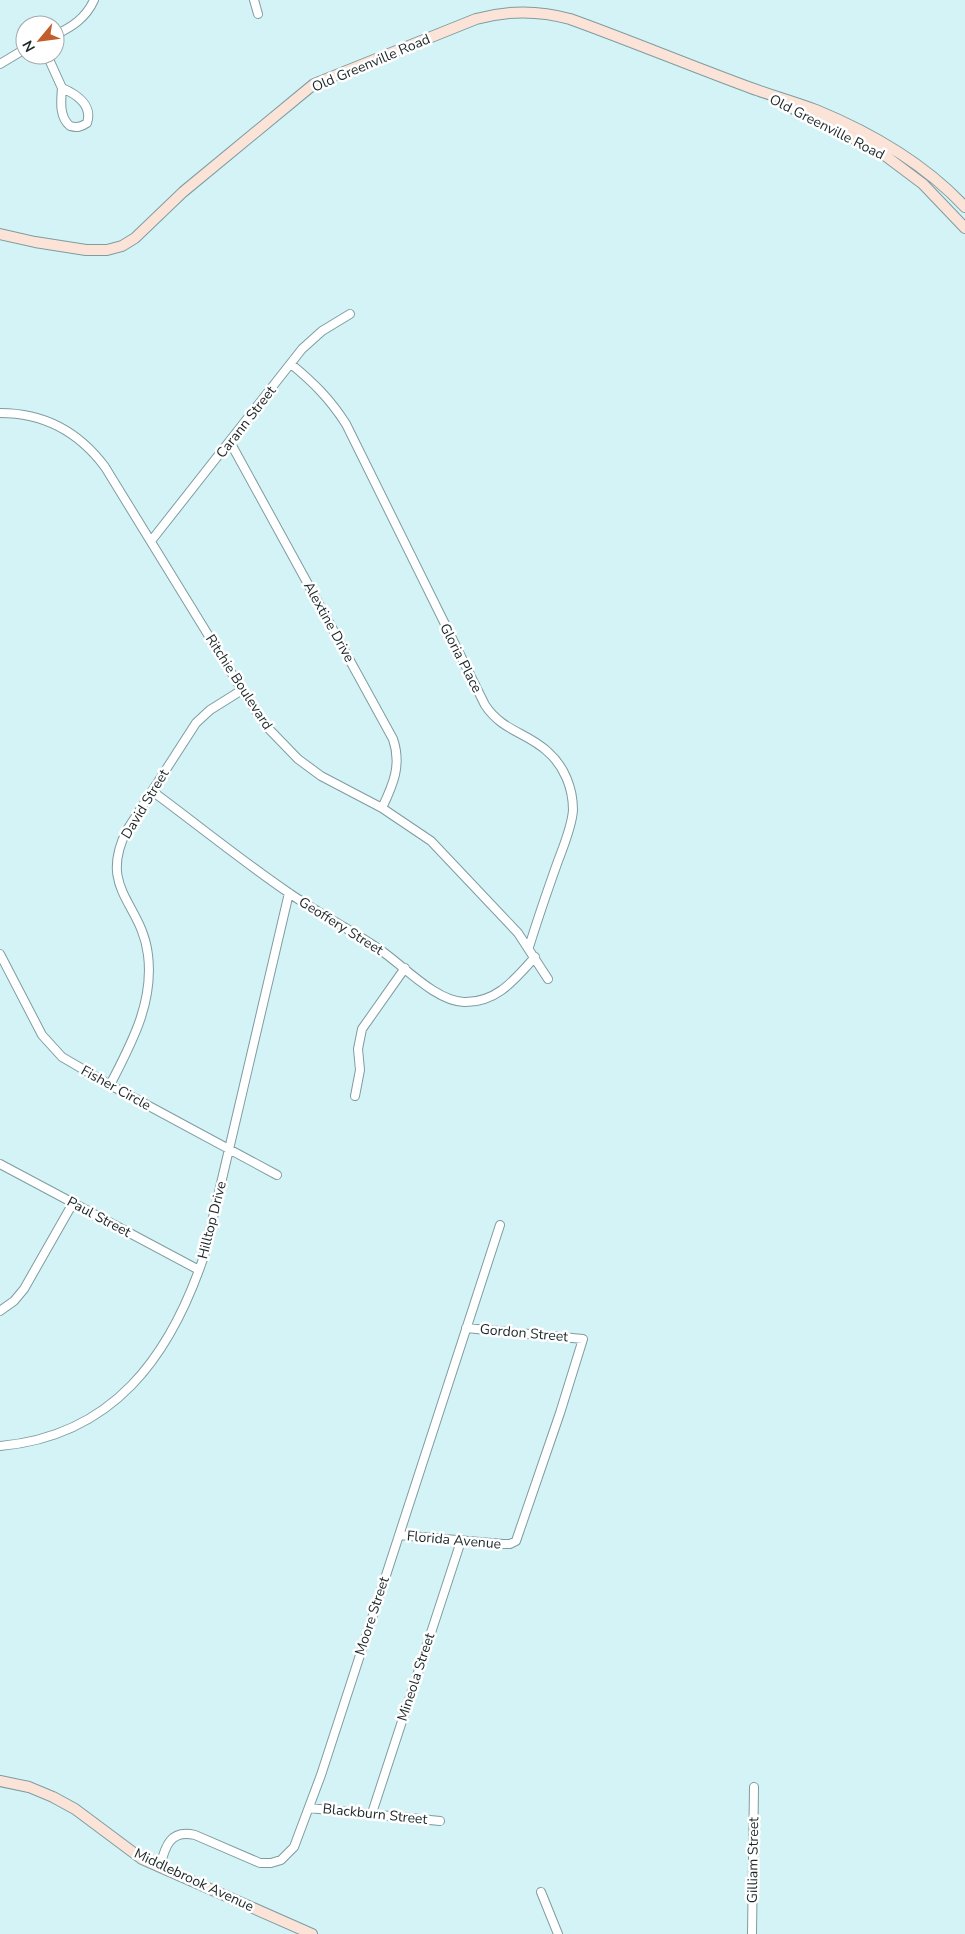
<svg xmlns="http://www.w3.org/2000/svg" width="965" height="1934" font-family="'Nunito Sans',sans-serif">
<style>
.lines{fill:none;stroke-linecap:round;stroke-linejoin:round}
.minor-casing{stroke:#7f9ca0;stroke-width:10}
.secondary-casing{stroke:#7f9ca0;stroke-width:12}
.minor{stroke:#fff;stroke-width:8}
.secondary{stroke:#fce3d8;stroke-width:10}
.labels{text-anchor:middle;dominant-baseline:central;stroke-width:5;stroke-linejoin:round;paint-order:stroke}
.street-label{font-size:14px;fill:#1c2729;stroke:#fff}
</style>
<rect width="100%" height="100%" fill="#d4f3f7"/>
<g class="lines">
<g class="minor-casing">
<path id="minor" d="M254 0 258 14
M55 35C72 27 86 18 94 0
M47 55 62 88
M0 64 25 49
M62 88C76 94 93 105 87 123 81 127 77 128 70 126 59 117 61 101 62 88Z
M291 364C314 383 330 399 346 424L485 705C503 732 527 732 548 752 564 766 573 788 573 810 572 826 564 845 558 861 548 889 538 918 529 947
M0 413C44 413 79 432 105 467L242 690 267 727 298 759 321 776 382 808 431 841 518 933 548 979
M230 442 393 739C402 765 393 785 382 808
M151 541 302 349 322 331 350 314
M152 791C198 825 242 861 289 893 318 913 349 929 379 949 403 965 435 1001 464 1002 497 1003 515 979 535 957
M0 954 42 1035 62 1057 110 1085 277 1175
M110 1085C131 1044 154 1003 148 955 142 903 97 889 127 830L196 723 210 710 242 690
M355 1096 360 1070 358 1049 362 1029 405 968
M0 1164 199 1270
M0 1311 14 1301 24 1289 73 1203
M0 1446C113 1436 170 1357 204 1256L289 893
M399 1535 503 1544H510L516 1541 560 1413 583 1339 466 1328
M309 1808 440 1821
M372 1813 461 1541
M160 1866C165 1847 170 1829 195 1835L260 1863H271L281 1860 294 1847 321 1775 500 1225
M541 1892 558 1934
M752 1934 754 1787"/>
</g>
<g class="secondary-casing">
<path id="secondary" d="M790 107 879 151 923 184 965 228
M0 234 35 242 86 250H107L122 246 135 238 183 192 314 84 476 19C508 10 538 10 570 19 631 41 691 66 751 88 773 96 795 102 816 110 872 133 924 163 965 207
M0 1781 29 1787 53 1797 75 1809 142 1859 312 1934"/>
</g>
<use href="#minor" class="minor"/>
<use href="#secondary" class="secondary"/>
</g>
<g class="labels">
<g class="street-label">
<text transform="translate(371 63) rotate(-23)">Old Greenville Road</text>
<text transform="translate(827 127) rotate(27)">Old Greenville Road</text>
<text transform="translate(246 422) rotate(-52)">Carann Street</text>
<text transform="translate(329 622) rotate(61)">Alextine Drive</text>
<text transform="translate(461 658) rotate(63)">Gloria Place</text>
<text transform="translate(239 682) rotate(57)">Ritchie Boulevard</text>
<text transform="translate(145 804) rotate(-59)">David Street</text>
<text transform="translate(341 926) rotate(32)">Geoffery Street</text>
<text transform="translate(116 1088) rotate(29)">Fisher Circle</text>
<text transform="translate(99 1217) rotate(28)">Paul Street</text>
<text transform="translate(212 1220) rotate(-76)">Hilltop Drive</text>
<text transform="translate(524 1333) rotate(5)">Gordon Street</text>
<text transform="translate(454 1540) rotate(5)">Florida Avenue</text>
<text transform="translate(372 1616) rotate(-72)">Moore Street</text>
<text transform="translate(416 1677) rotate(-72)">Mineola Street</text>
<text transform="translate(375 1814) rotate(6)">Blackburn Street</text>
<text transform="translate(753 1860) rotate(-89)">Gilliam Street</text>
<text transform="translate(194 1880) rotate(25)">Middlebrook Avenue</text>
</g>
</g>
<g transform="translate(40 40) rotate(241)"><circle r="24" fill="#ffffff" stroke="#a4a9a9"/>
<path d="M0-4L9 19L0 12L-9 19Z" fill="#c25d2c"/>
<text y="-8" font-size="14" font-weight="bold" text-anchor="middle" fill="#1c2729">N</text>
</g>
</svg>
